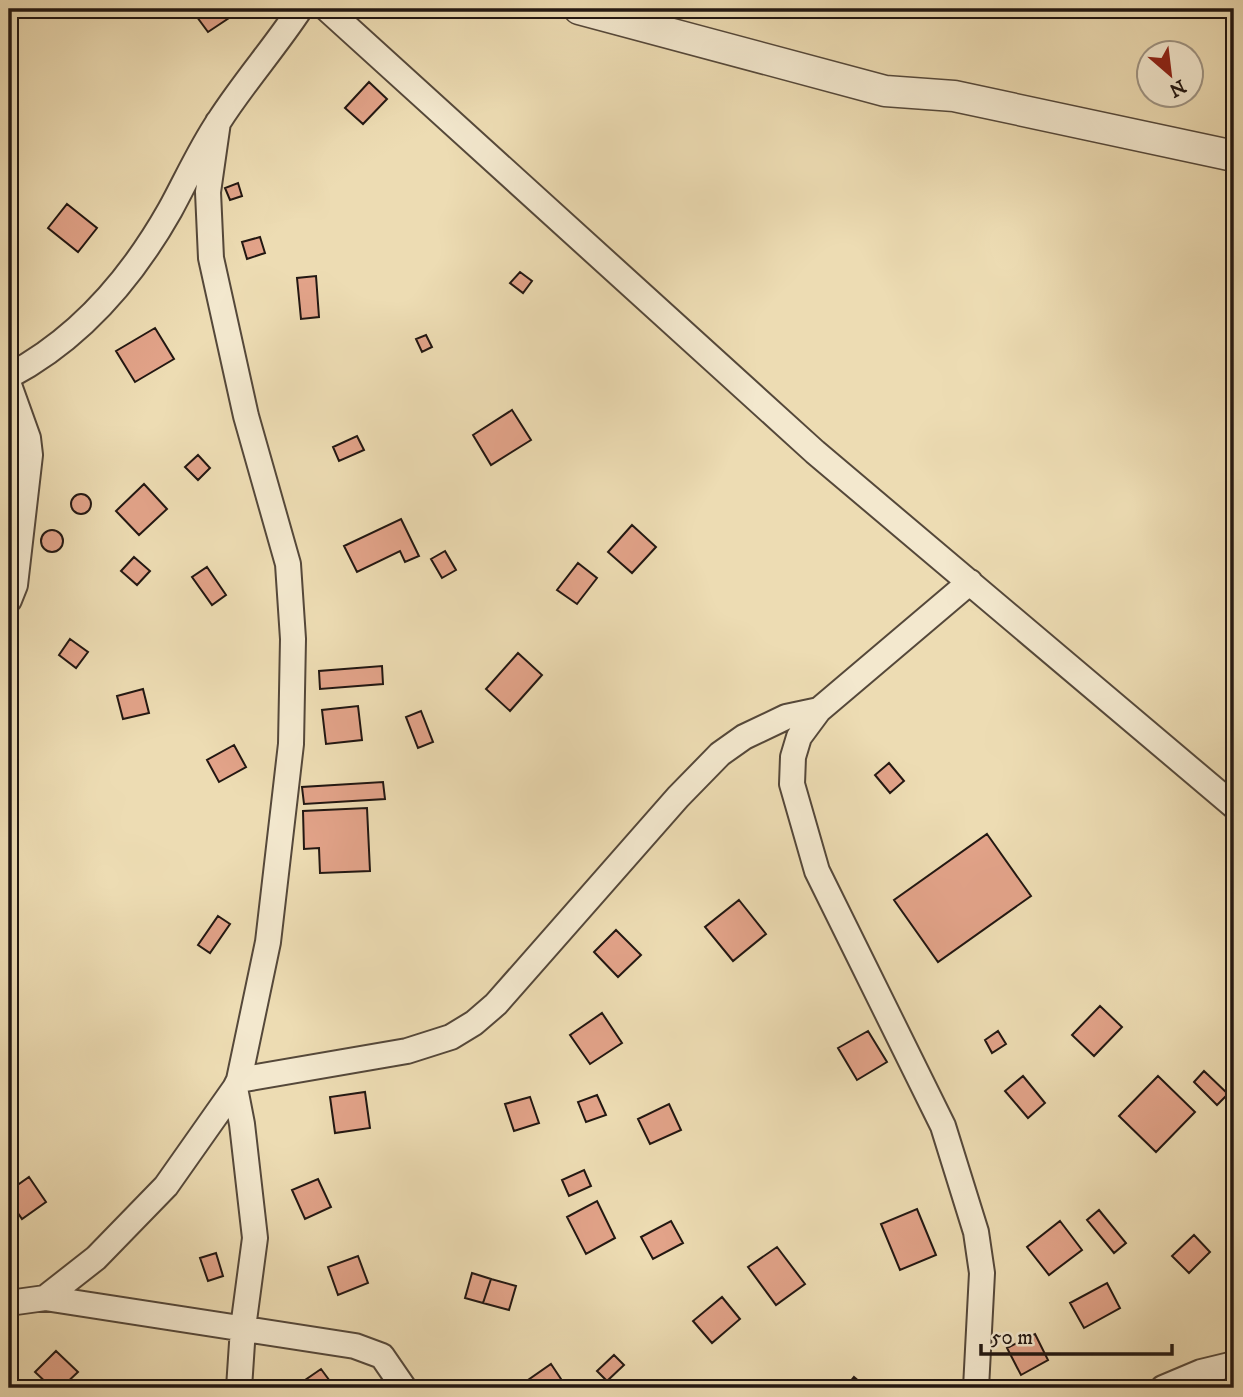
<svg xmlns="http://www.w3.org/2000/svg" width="1243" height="1397" font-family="'IM FELL DW Pica',serif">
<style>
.building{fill:#e2a389;stroke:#221712;stroke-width:2}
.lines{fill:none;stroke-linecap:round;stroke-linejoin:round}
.minor-casing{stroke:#55483a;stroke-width:28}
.tertiary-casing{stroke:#55483a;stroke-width:33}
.minor{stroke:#f3e8ce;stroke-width:24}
.tertiary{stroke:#f3e8ce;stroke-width:30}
</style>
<rect width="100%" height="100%" fill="#eddcb3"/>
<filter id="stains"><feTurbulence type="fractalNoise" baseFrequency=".00286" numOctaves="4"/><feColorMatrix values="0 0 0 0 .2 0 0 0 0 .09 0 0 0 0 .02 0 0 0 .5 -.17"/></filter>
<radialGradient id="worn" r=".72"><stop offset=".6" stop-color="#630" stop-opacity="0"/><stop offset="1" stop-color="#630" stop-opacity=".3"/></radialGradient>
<path class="building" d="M209 9H231L235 14 208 32 197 17Z
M369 82 387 99 363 124 345 108Z
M238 183 242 196 230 200 225 188Z
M67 204 97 228 78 252 48 228Z
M260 237 265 253 247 259 242 242Z
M520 272 532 281 523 293 510 283Z
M316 276 319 317 301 319 297 278Z
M155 328 174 359 135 382 116 351Z
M426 335 432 347 422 352 416 339Z
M512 410 531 440 491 465 473 435Z
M357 436 364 450 339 461 333 447Z
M198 455 210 468 198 480 185 467Z
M144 484 167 509 139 535 116 511Z
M71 504a10 10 0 1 1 20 0a10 10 0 1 1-20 0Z
M401 519 419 556 405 562 400 551 357 572 344 546Z
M632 525 656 547 632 573 608 552Z
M41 541a11 11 0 1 1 22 0a11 11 0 1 1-22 0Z
M445 551 456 570 442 578 431 559Z
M134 557 150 571 137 585 121 571Z
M578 563 597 578 577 604 557 590Z
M207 567 226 595 212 605 192 577Z
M70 639 88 652 76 668 59 655Z
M518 653 542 675 510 711 486 689Z
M382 666 383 684 320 689 319 671Z
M143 689 149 713 123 719 117 696Z
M358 706 362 740 326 744 322 710Z
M421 711 433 742 418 748 406 717Z
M234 745 246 767 219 782 207 760Z
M889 763 904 781 890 793 875 775Z
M383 782 385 799 304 804 302 787Z
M367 808 370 871 320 873 319 848 304 849 303 811Z
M987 834 1031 896 938 962 894 900Z
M739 900 766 934 733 961 705 927Z
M218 916 230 924 210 953 198 945Z
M616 930 641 955 618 977 594 952Z
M1100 1006 1122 1027 1094 1056 1072 1035Z
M602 1013 622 1043 590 1064 570 1035Z
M868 1031 887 1062 857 1080 838 1048Z
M998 1031 1006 1044 992 1053 985 1040Z
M1204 1071 1228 1094 1217 1105 1194 1082Z
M1023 1076 1045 1103 1028 1118 1005 1091Z
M1158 1076 1195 1112 1156 1152 1119 1116Z
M365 1092 370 1128 335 1133 330 1097Z
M597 1095 606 1115 586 1122 578 1102Z
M530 1097 539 1123 514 1131 505 1104Z
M669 1104 681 1130 650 1144 638 1119Z
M584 1170 591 1186 569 1196 562 1180Z
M29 1177 46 1202 22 1219 9 1200V1191Z
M318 1179 331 1207 305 1219 292 1190Z
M597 1201 615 1238 586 1254 567 1217Z
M917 1209 936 1255 900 1270 881 1224Z
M1099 1210 1126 1243 1114 1253 1087 1220Z
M671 1221 683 1243 653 1259 641 1237Z
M1060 1221 1082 1250 1049 1275 1027 1247Z
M1194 1235 1210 1252 1189 1273 1172 1256Z
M777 1247 805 1284 776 1305 748 1267Z
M216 1253 223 1276 208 1281 200 1258Z
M358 1256 368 1283 338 1295 328 1267Z
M472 1273 491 1279 483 1303 465 1298Z
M491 1279 516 1286 509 1310 483 1303Z
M1107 1283 1120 1308 1084 1328 1070 1303Z
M722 1297 740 1319 712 1343 693 1321Z
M1035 1334 1048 1360 1021 1375 1007 1348Z
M56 1351 78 1372 61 1388H52L35 1372Z
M614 1355 624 1365 607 1381 597 1371Z
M551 1364 561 1379 548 1388H534L528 1380Z
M321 1369 335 1388H296L295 1387Z
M854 1377 866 1387 865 1388H845Z"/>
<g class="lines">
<g class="minor-casing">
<path id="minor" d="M327 9 815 452 1234 806
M9 376C79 339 131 279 170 210 186 181 200 149 219 121 244 82 275 47 300 9
M9 385 28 438 30 455 15 585 9 600
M970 582 819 710 799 737 793 757 792 784 817 871 943 1126 976 1232 982 1273 976 1388
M239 1080 407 1051 451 1037 474 1023 496 1004 678 797 720 754 744 737 786 717 819 710
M235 1088 242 1124 255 1238 243 1328 239 1388
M45 1298 96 1258 166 1186 235 1088 239 1080 268 942 291 744 293 639 288 564 246 416 211 258 208 192 218 122
M9 1303 45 1298 355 1346 382 1356 404 1388
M1163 1388 1201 1372 1234 1364"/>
</g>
<g class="tertiary-casing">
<path id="tertiary" d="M579 9 885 91 954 96 1234 156"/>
</g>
<use href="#minor" class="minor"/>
<use href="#tertiary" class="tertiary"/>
</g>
<rect width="1243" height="1397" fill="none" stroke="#eddcb3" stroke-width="35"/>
<rect x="10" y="10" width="1222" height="1376" fill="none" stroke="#221712" stroke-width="3.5"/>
<rect x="18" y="18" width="1208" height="1362" fill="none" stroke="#221712" stroke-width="2"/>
<g transform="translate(1170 74) rotate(152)"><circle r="33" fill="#f3e8ce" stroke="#9f9483" stroke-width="2"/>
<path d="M0-5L12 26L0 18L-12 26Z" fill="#8f2418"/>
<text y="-10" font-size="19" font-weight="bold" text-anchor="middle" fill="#221712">N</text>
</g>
<path d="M981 1344v10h191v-10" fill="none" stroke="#221712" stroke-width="3.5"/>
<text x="991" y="1344" font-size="21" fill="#221712" stroke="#f3e8ce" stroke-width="5" paint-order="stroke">50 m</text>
<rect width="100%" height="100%" filter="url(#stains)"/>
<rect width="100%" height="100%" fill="url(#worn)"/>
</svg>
